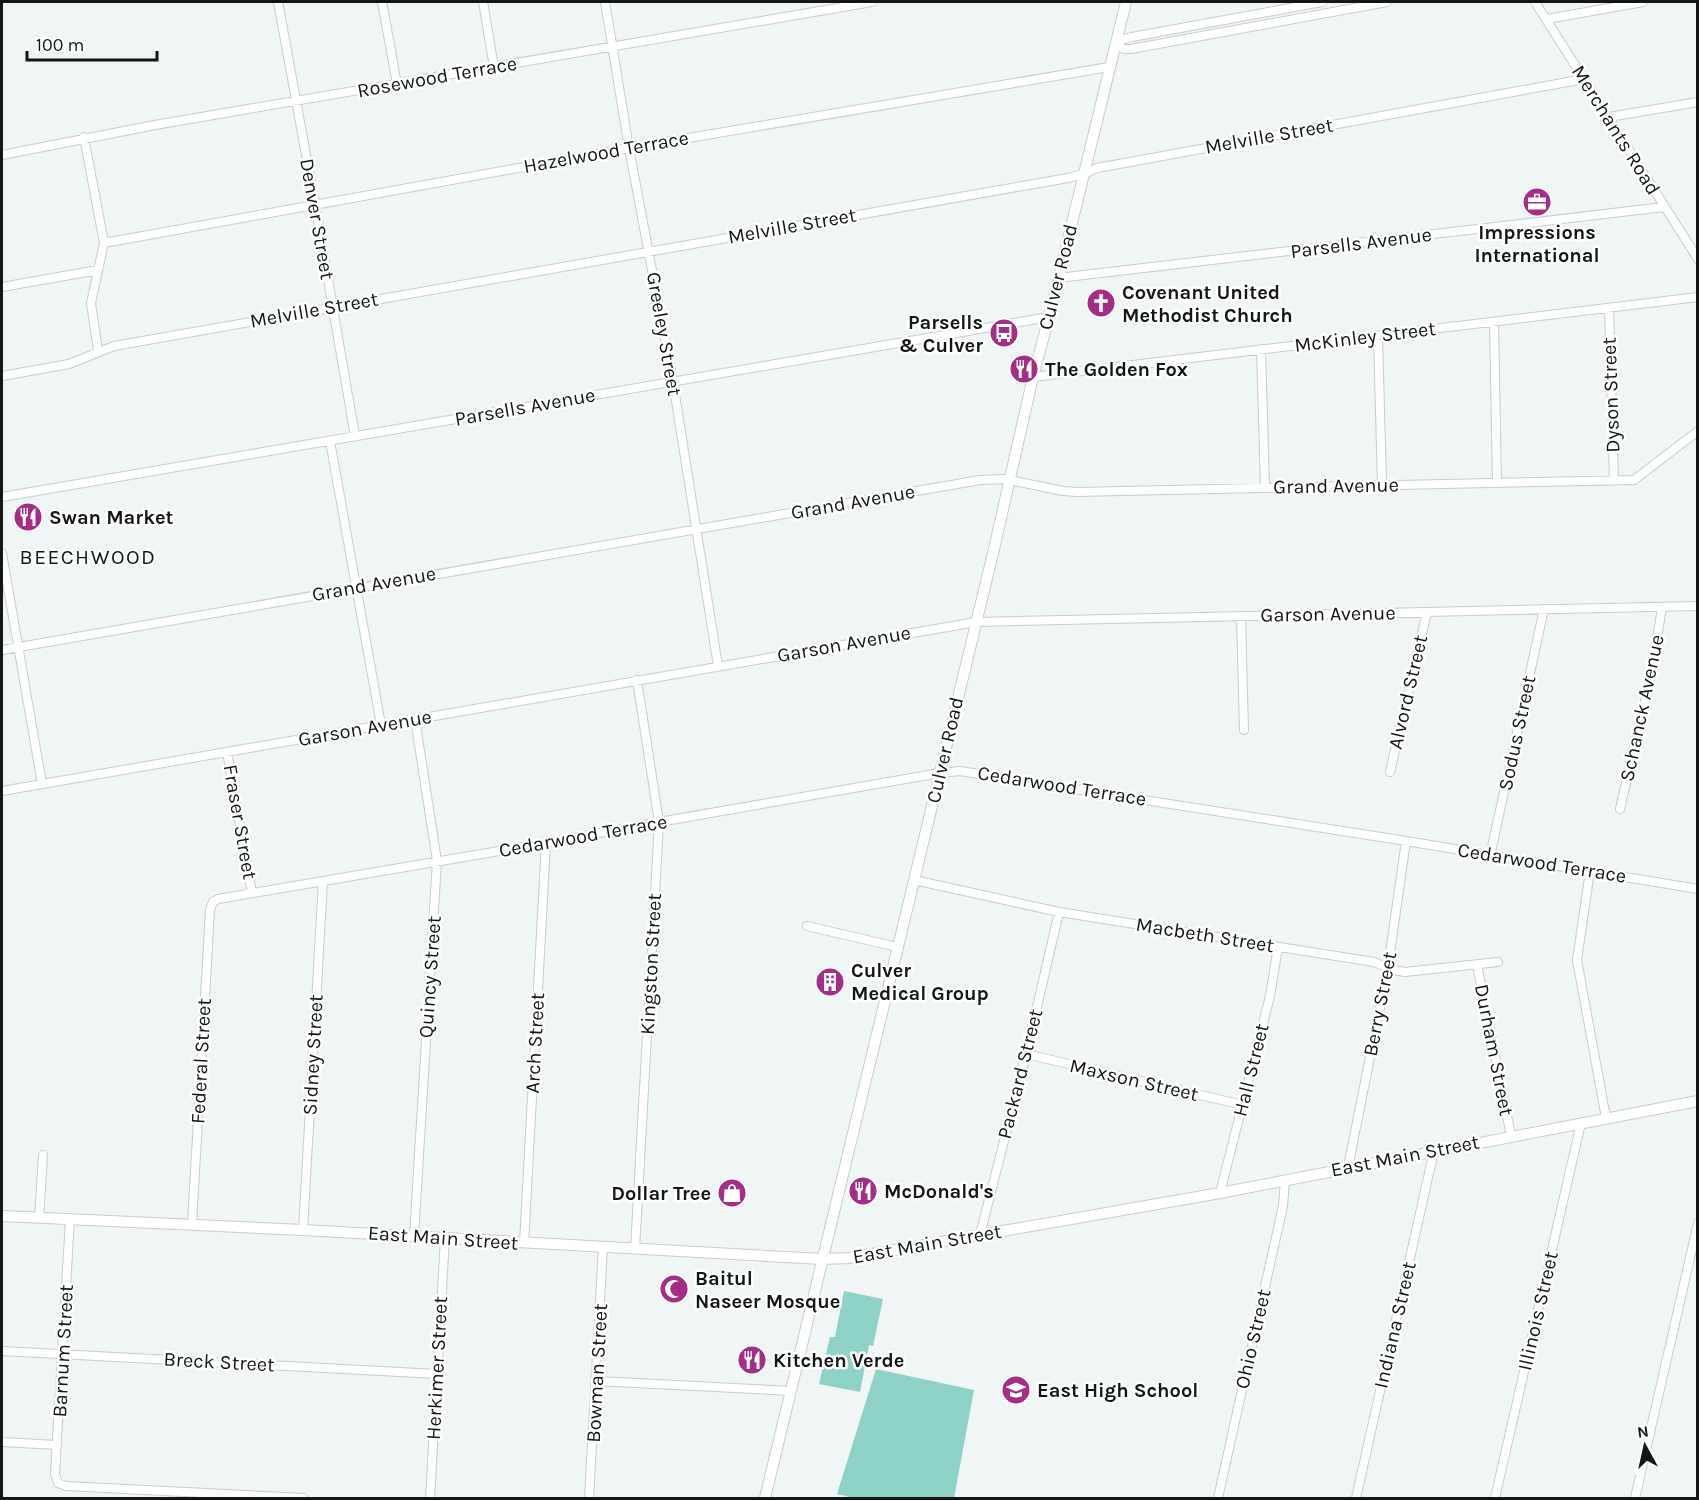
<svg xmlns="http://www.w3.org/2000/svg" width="1699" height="1500" font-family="Karla,sans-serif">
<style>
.green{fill:#8dd1c7}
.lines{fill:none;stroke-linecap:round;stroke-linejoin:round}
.minor-casing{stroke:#c7cdcc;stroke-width:10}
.major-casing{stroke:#c7cdcc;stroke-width:12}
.minor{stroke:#fff;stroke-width:8}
.major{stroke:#fff;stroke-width:10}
.labels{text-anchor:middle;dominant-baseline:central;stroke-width:5;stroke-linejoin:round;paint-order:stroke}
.street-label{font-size:20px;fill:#141616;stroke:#fff}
.poi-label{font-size:20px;font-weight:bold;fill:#141616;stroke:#fff;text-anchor:start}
.neighbourhood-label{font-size:21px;letter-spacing:1.5px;fill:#141616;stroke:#fff}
</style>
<rect width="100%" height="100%" fill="#eff6f5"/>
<path class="green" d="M844 1291 883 1299 873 1346 869 1345 860 1392 819 1384 830 1337H835Z
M876 1369 974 1390 954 1498H854L837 1494Z"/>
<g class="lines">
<g class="minor-casing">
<path id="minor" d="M278 2 315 204 355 436
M382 2 397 84
M483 2 494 67
M605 2 629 148 673 382 718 666
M1535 2 1698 259
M1547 19 1643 2
M1115 45 1124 49H1131L1387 2
M1115 45 1124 39 1132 37 1322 2
M1609 117 1698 102
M84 137 104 243 91 303 98 351
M2 155 155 125 872 2
M104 243 629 148 1109 67
M1058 278 1664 207
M2 287 98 270
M1609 308 1614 481
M1494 322 1497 483
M1378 335 1382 485
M1261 349 1265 487
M2 376 69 364 114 346 1068 178 1084 174 1097 168 1584 79
M1033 377 1698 297
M330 441 381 725
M2 497 1049 317
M2 553 42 784
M1241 616 1244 730
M2 650 980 480 1004 479 1063 491 1077 492 1634 480 1698 431
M227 752 252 893
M1390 772 1427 612
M2 791 976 622 1698 606
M1620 809 1652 671 1662 607
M1490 856 1544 609
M1590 871 1577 960 1606 1118
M914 880 1059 912 1374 962 1393 970 1405 972 1498 962
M807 926 897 947
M1477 965 1511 1136
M1026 1054 1243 1105
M1348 1167 1388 967 1406 841
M1220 1193 1270 996 1278 947
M39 1218 43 1155
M70 1219 55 1474 58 1483 66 1486 303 1498
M192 1224 210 910 213 902 218 899 546 843 659 822 940 773 960 771 1406 841 1698 889
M303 1230 323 881
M980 1235 1026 1054 1059 912
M414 1236 437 861 415 719
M524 1243 546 843
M635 1249 659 822 637 680
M2 1351 437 1374
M597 1381 791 1391
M2 1442 57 1445
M430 1498 445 1238
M589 1498 603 1247
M1218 1498 1283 1206 1285 1180
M1356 1498 1434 1151
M1495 1498 1581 1123
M1635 1498 1698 1223"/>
</g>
<g class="major-casing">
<path id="major" d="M2 1216 303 1230 822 1259 849 1258 1220 1193 1698 1101
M765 1498 994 549 1033 377 1049 317 1126 2"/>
</g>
<use href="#minor" class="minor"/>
<use href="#major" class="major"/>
</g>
<defs>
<g id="office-disc" transform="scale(1.5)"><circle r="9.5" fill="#a42d85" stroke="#fff"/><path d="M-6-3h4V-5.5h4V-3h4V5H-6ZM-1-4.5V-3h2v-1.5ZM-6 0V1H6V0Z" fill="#fff"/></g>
<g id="church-disc" transform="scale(1.5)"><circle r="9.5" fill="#a42d85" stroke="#fff"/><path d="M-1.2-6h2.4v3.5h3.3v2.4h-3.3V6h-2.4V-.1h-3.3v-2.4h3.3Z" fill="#fff"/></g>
<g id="bus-disc" transform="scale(1.5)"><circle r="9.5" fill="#a42d85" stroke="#fff"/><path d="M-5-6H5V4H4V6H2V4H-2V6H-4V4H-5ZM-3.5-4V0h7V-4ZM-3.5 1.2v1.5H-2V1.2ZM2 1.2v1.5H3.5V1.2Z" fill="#fff"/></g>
<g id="restaurant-disc" transform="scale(1.5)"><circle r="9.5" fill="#a42d85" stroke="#fff"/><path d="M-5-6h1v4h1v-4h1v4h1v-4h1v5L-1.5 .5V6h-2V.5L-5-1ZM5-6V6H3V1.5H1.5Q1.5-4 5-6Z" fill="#fff"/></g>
<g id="building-disc" transform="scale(1.5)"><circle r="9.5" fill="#a42d85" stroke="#fff"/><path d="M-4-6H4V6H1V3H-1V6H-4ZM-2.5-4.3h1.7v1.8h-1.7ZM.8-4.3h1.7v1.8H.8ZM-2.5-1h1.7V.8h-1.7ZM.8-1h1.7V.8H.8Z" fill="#fff"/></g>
<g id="shop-disc" transform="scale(1.5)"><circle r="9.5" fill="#a42d85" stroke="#fff"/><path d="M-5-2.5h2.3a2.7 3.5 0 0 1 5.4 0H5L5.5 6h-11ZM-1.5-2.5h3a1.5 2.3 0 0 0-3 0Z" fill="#fff"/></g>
<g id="mosque-disc" transform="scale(1.5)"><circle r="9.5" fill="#a42d85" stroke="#fff"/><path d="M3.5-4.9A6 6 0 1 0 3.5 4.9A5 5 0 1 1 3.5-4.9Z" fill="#fff"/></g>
<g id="school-disc" transform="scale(1.5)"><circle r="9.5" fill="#a42d85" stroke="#fff"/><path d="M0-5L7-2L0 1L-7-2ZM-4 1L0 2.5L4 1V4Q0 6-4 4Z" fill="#fff"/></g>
</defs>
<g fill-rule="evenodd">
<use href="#office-disc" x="1537" y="202"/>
<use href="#church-disc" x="1101" y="303"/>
<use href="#bus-disc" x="1004" y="333"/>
<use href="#restaurant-disc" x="1024" y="369"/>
<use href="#restaurant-disc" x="28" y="517"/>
<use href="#building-disc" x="830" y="982"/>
<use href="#restaurant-disc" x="863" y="1191"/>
<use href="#shop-disc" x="732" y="1193"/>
<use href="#mosque-disc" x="674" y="1289"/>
<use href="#restaurant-disc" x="752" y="1360"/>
<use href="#school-disc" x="1016" y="1390"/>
</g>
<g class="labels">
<g class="street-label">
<text transform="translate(437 77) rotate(-10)">Rosewood Terrace</text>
<text transform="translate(1616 130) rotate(58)">Merchants Road</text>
<text transform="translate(1269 136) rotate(-10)">Melville Street</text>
<text transform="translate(606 152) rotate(-10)">Hazelwood Terrace</text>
<text transform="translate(317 219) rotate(80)">Denver Street</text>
<text transform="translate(792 226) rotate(-10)">Melville Street</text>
<text transform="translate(1361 243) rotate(-7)">Parsells Avenue</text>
<text transform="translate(1058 277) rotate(-76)">Culver Road</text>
<text transform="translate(314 310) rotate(-10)">Melville Street</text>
<text transform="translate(664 334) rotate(80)">Greeley Street</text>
<text transform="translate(1365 337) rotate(-7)">McKinley Street</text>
<text transform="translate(1611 395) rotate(-92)">Dyson Street</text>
<text transform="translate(525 407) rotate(-10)">Parsells Avenue</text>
<text transform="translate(1336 486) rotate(-1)">Grand Avenue</text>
<text transform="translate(853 502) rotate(-10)">Grand Avenue</text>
<text transform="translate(374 584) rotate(-10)">Grand Avenue</text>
<text transform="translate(1328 614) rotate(-1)">Garson Avenue</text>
<text transform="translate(844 644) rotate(-10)">Garson Avenue</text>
<text transform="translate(1408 692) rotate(-77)">Alvord Street</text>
<text transform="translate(1642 708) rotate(-78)">Schanck Avenue</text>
<text transform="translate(365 728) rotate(-10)">Garson Avenue</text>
<text transform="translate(1517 733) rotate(-78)">Sodus Street</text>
<text transform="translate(945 750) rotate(-77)">Culver Road</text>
<text transform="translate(1062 786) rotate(9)">Cedarwood Terrace</text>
<text transform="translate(240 822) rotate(80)">Fraser Street</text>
<text transform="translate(583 836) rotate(-10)">Cedarwood Terrace</text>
<text transform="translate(1542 863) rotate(9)">Cedarwood Terrace</text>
<text transform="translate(1205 935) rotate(9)">Macbeth Street</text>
<text transform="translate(651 964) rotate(-87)">Kingston Street</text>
<text transform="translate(430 977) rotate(-86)">Quincy Street</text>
<text transform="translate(1380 1004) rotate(-79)">Berry Street</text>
<text transform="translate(535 1043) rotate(-87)">Arch Street</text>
<text transform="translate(1494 1050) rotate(79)">Durham Street</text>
<text transform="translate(313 1055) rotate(-87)">Sidney Street</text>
<text transform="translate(201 1061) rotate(-87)">Federal Street</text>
<text transform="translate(1251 1070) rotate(-76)">Hall Street</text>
<text transform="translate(1020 1074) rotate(-76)">Packard Street</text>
<text transform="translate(1134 1080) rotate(13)">Maxson Street</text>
<text transform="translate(1405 1156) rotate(-11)">East Main Street</text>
<text transform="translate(443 1238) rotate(4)">East Main Street</text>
<text transform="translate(927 1244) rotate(-10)">East Main Street</text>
<text transform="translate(1538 1311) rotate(-77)">Illinois Street</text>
<text transform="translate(1395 1325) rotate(-77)">Indiana Street</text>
<text transform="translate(1253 1339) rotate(-77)">Ohio Street</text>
<text transform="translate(63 1351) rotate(-87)">Barnum Street</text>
<text transform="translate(219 1362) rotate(3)">Breck Street</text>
<text transform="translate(437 1368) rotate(-87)">Herkimer Street</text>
<text transform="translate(597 1373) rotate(-87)">Bowman Street</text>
</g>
<g class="poi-label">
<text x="1537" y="232" text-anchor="middle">Impressions<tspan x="1537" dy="23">International</tspan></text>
<text x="1122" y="292">Covenant United<tspan x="1122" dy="23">Methodist Church</tspan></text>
<text x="983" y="322" text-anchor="end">Parsells<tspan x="983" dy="23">&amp; Culver</tspan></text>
<text x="1045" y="369">The Golden Fox</text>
<text x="49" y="517">Swan Market</text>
<text x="851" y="970">Culver<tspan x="851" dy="23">Medical Group</tspan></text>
<text x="884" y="1191">McDonald's</text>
<text x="711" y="1193" text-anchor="end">Dollar Tree</text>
<text x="695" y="1278">Baitul<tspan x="695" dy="23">Naseer Mosque</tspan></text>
<text x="773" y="1360">Kitchen Verde</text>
<text x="1037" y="1390">East High School</text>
</g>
<g class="neighbourhood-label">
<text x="88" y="557">BEECHWOOD</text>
</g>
</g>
<rect width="1699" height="1500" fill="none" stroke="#141616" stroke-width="6"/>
<g transform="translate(1645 1446) rotate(352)" stroke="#ffffff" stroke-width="4.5" paint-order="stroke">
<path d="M0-4.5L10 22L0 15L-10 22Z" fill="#141616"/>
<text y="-9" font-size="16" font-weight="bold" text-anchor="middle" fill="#141616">N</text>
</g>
<path d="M27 51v9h130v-9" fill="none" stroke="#141616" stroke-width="3"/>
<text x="36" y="51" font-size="18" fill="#141616" stroke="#ffffff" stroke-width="4.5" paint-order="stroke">100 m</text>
</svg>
